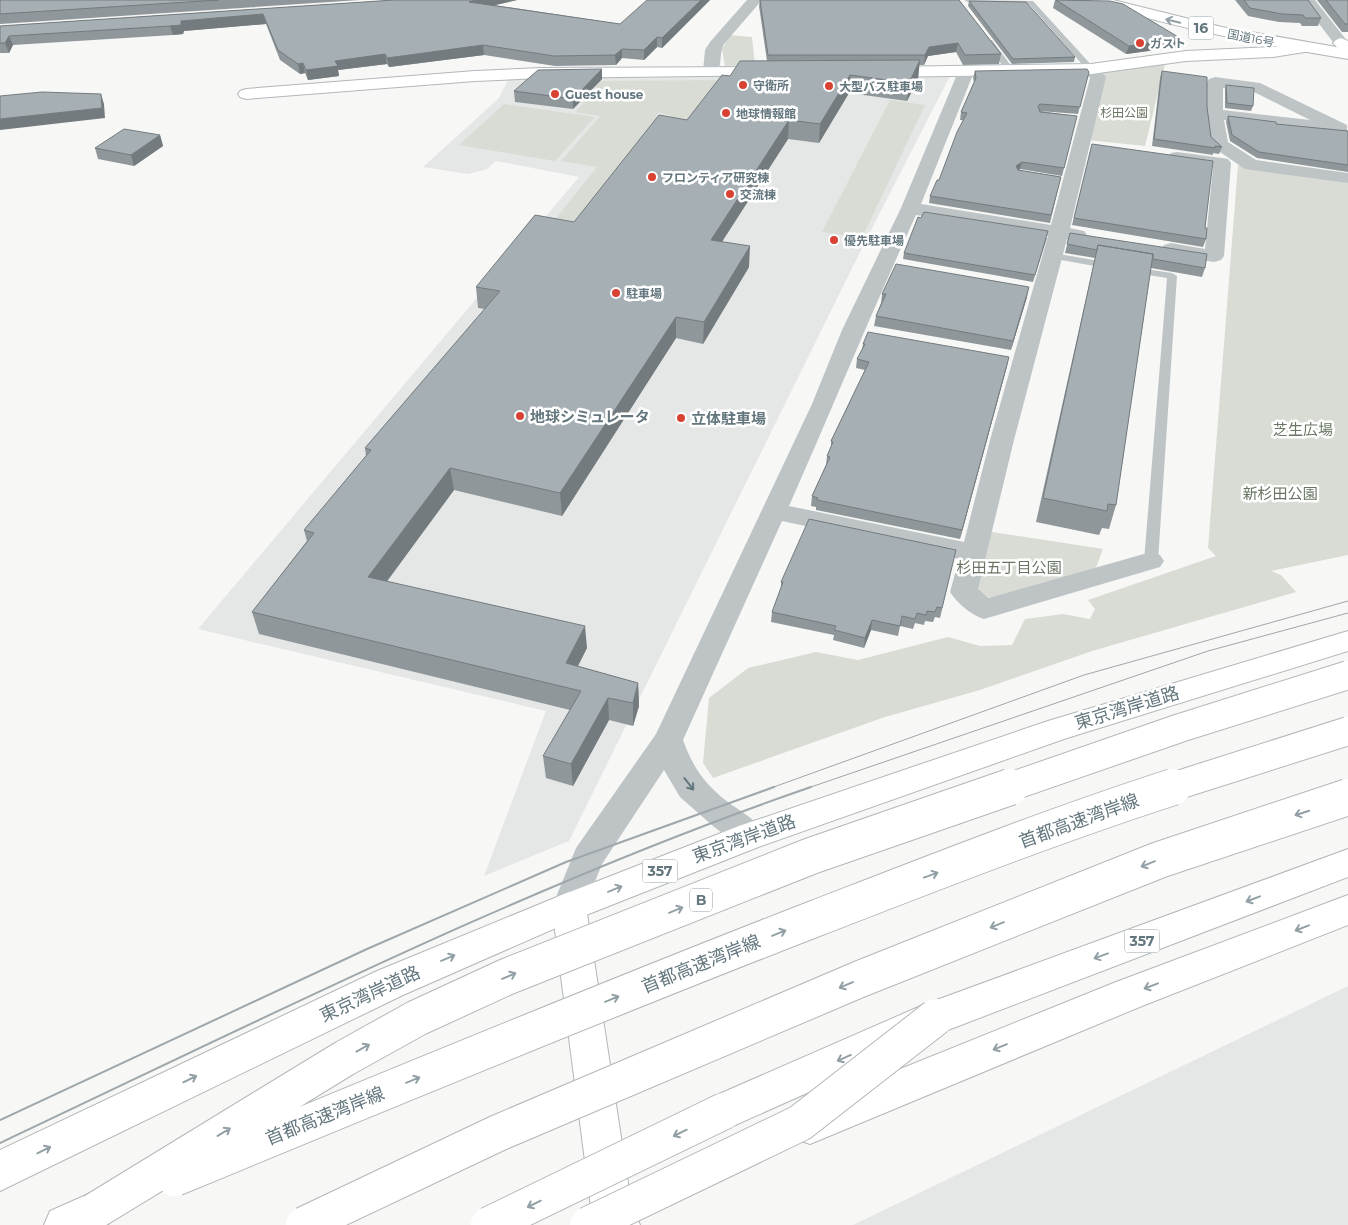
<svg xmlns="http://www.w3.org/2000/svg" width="1348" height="1225" font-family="Montserrat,'Noto Sans JP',sans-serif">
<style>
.built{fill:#e5e7e6}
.green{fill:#d8dcd4}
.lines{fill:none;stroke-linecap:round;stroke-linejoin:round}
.secondary-casing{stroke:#b1b8bb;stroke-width:2}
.highway-casing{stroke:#b2b7b9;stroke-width:2}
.lane{fill:#bec4c6;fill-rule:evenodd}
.street{fill:#bec4c6;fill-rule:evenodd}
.secondary{fill:#fff;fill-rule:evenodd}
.highway{fill:#fff;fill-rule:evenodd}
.tram-far1{stroke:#9ea7ab;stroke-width:1}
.tram{stroke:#9ea7ab;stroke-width:2}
.highway-bridge-far1-casing{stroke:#b2b7b9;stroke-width:30;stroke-linecap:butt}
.highway-bridge-casing{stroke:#b2b7b9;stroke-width:38;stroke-linecap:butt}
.highway-bridge-far1{stroke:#fff;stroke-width:28}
.highway-bridge{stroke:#fff;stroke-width:36}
.wall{fill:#8f979b}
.shaded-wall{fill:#747b7e}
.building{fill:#a6b0b4;stroke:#747b7e}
.oneway{stroke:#92a0a5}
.oneway2{stroke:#64777e}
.poi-dot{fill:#d94233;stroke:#fff;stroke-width:2}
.labels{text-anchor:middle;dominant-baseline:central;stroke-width:5;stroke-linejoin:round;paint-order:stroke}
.far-street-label{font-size:12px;fill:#64777e;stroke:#fff}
.far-poi-label{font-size:12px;font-weight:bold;fill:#64777e;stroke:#fff;text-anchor:start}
.far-park-label{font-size:12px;fill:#697663;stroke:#fff}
.shield{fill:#fff;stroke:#92a0a5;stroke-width:1}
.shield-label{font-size:14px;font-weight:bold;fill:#64777e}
.poi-label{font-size:15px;font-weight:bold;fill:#64777e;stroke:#fff;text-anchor:start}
.park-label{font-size:15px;fill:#697663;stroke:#fff}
.near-street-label{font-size:18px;fill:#64777e;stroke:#fff}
</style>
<rect width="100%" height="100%" fill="#f7f7f5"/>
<path class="built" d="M952 72 865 242 569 841 484 876 546 711 198 629 579 177 496 161 487 169 468 174 423 167 499 98 509 78Z
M1348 986V1225H853Z"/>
<path class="green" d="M730 35 752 37 755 65 725 66 722 49Z
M1165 64 1145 146 1087 140 1104 75 1103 72Z
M734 80 703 112 685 121 659 112 655 117 687 134 577 231 549 227 597 167 561 161 600 116 575 112 596 90V85L590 81Z
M890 100 925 105 862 238 822 232Z
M504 104 595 117 555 161 459 145Z
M1238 165 1348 183V555L1271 571 1281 575 1296 592 1092 651 980 690 885 717 713 778 703 763 709 698 748 668 816 652 858 660 948 637 980 646 1012 645 1025 619 1063 614 1090 619 1095 609 1088 600 1216 556 1208 548Z
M986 531 1103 549 1095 570 998 603 969 584Z"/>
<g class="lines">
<g class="secondary-casing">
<path id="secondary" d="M1341 38 1348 41V55L1343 53 1333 43 1336 40Z
M1306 43 1311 45 1314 48 1311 51 1273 57 1186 61 1091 74 882 77 876 75 874 72 876 69 882 67 1091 64 1186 51 1273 47Z
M771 67 777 69 779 72 777 75 541 78 475 81 246 99 240 97 238 94 240 91 246 89 475 71 541 68Z
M569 892 581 897 586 907 631 1203 640 1225H598L591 1207 552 907 557 897Z"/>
</g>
<g class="highway-casing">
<path id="highway" d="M1091 0H1113L1222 27 1348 49V59C1262 45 1177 28 1093 3Z
M1348 631V651L1067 738 761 846 581 917 403 995 0 1191V1150L377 971 557 897 739 826 1048 721Z
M1348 849V877L948 1030 724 1130 710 1124 705 1111 710 1098 923 1005Z
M1348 895V925L1142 1006 810 1144 796 1139 791 1125 796 1111 1116 982Z
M93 1192 107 1198 113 1212 108 1225H44L50 1211Z"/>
</g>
<path class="lane" d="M964 0 1033 1 1095 69 1088 71 1029 4 968 2Z
M986 40H992L1015 71 1014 73H1008L985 42Z
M1053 253 1111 263 1116 266 1111 269 1050 258 1048 256Z
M1132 267 1172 273 1177 276 1158 561 1156 564H1146L1144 561 1167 278 1128 272 1127 270Z"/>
<path class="street" d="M747 0H762L724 44C719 53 722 65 717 74H705L703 71 705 50 710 42Z
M1301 0H1315L1348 42 1346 46H1336Z
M1091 64 1097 66 1106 77 1070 228 1084 231 1087 235 1084 239 1077 241 1067 239 1014 440 978 589 989 598 1151 552 1160 555 1164 561 1160 567 984 619C971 615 958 604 950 592L959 559 782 521 683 740C694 770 706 786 732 805 745 814 759 822 766 836L761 846 750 850 739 846 713 826 680 797 664 770 602 864 581 917 569 922 557 917 552 907 576 848 656 734 812 404 842 330 901 208 958 72 960 69H972L974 72 921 204 1051 225 1090 78 1083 69 1085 66ZM916 215 1048 236 990 440 964 542 789 506C832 409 872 311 916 215Z
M1215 77 1260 83 1347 125V133L1341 134 1224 120 1228 142 1256 160 1348 173V183L1245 169 1214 148 1211 144 1207 114V82L1209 79ZM1223 88 1250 90 1310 120 1223 110Z
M1177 152 1222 158 1228 159 1231 163 1224 256 1221 260 1214 262 1171 255 1164 253 1161 249 1164 245 1171 243 1205 249 1213 167 1171 161 1168 157 1171 153Z"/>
<use href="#secondary" class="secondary"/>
<use href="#highway" class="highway"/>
<path class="tram-far1" d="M771 788 1084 675 1348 601
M808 788 1208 651 1348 613"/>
<path class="tram" d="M0 1120 367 949 566 862 774 787
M0 1143C267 1017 532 883 811 787"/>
<g class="highway-bridge-far1-casing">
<path id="highway-bridge-far1" d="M1007 788 1180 728 1348 675
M1169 788 1348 731"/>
</g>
<g class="highway-bridge-casing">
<path id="highway-bridge" d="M175 1178C387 1090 600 1002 814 919 933 873 1052 826 1173 787
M93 1212 345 1058 417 1018 506 977 811 856 1010 787
M304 1225 498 1133 860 979 1159 860 1348 797
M489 1225 724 1111
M588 1225 800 1123 936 1017"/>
</g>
<use href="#highway-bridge-far1" class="highway-bridge-far1"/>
<use href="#highway-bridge" class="highway-bridge"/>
</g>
<path class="wall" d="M0 0H360L0 24Z
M394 0H517L494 5 620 24 710 0 662 48 657 47 644 60 622 58 616 65 555 66 484 55 389 67 387 64 338 70 339 76 308 80 305 73 300 74 280 60 266 24 184 31 183 34 173 35 13 45 9 53H0V26Z
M760 0H959L1001 54 999 64 963 65 956 52 928 56 924 65H919L918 79 907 101 849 93 819 143 788 139 722 242 749 267 703 344 676 338 562 516 454 490 387 581 587 648 578 666 638 683 639 706 633 726 609 720 573 786 546 778 543 756 570 710 259 634 252 612 307 541 304 530 366 456 365 448 485 309 478 308 476 287 574 222 687 120 730 76 767 61 759 6Z
M1055 0H1076L1180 38 1178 47 1126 54 1053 8Z
M1235 0H1308L1321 18 1318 26H1302L1300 23 1279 22 1248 16Z
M1317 0H1348V32H1342Z
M969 1 1075 57 1074 62 1012 64 968 6Z
M602 69V79L573 109 515 102 514 91Z
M975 71 1089 72 1078 114 1039 111 1077 116 1062 176 1020 169 1019 170 1061 177 1050 223 929 203 930 196 939 180 963 120H960L961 112 974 82 973 78Z
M1162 71 1207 107 1211 137 1222 147 1219 154 1213 153V155L1152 146 1160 78Z
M1226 85 1253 106 1251 111 1225 108V90Z
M1228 116 1276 124 1348 131V172L1257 158 1230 141 1226 122Z
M160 135 163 146 134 166 98 159 95 148Z
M1092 144 1205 228 1206 239 1203 247 1072 225Z
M1070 233 1205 268 1202 277 1151 268 1116 505 1109 529 1102 528 1099 535 1036 522 1095 258 1065 253Z
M1047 238 1033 282 903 259 904 253Z
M882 294 1027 297 1011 350 874 326 876 316 881 303Z
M863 344 1007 366 960 539 816 510V507L811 506 812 496 826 465 827 456 831 447V441L865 370 856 368 857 359 862 350Z
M956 550 940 618 935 617 933 622 925 621 924 625 915 623 913 629 900 626 898 636 871 630 864 648 833 640 834 635 771 622 772 612 781 588V582Z"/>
<path class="shaded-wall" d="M476 0H517L470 11 469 2Z
M701 0H710L662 48V38Z
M263 14 266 24 184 31 183 34 173 35 170 26 181 21Z
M9 36 13 45 9 53 5 43Z
M657 37V47L644 60V50Z
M1180 38 1178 47 1126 54 1129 46Z
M958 43 956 52 928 56 924 65 925 55 929 47Z
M483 45 484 55 389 67 387 58Z
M622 49V58L616 65 615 55Z
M385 54 387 64 338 70 339 76 308 80 306 70 335 61Z
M920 60 918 79 907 101 909 83Z
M303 63 305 73 300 74 298 64Z
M602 69V79L573 109V99Z
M850 75 849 93 819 143 820 124Z
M101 94 104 104 105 118 0 130V119Z
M789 120 788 139 710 260 711 240Z
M160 135 163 146 134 166 131 155Z
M1022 162 1020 169 1014 174 1016 166Z
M750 246 749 267 703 344 704 322Z
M1029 287 1027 297 1011 350 1013 341Z
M676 317V338L562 516 560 493Z
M1009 357 1007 366 960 539 962 530Z
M450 468 454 490 374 599 368 577Z
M872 620 871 630 864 648 865 638Z
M585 626 587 648 568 685 566 663Z
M638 683 639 706 633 726V703Z
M608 698 609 720 573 786 571 764Z"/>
<path class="building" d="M0 0H219L0 14Z
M394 0H476L469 2 620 24 647 0H701L662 38 657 37 644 50 622 49 615 55 554 56 483 45 387 58 385 54 335 61 338 66 306 70 303 63 298 64 278 50 263 14 181 21V25L170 26 9 36 5 43H0V26Z
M760 0H959L1001 54 965 55 958 43 929 47 925 55H768Z
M1056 0 1110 1 1123 4 1180 38 1129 46Z
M1244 0H1308L1321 18H1305L1303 15 1282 14 1250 8Z
M1326 0H1348V24H1345Z
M969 1 1026 2 1075 57 1013 59Z
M920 60 909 83 850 75 820 124 789 120 711 240 750 246 704 322 676 317 560 493 450 468 368 577 585 626 566 663 638 683 633 703 608 698 571 764 543 756 581 691 252 612 314 533 304 530 371 450 365 448 500 291 476 287 535 215 574 222 659 115 687 120 722 75 730 76 740 61Z
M602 69 573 99 514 91 538 70Z
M1087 69 1089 72 1080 107 1040 104 1038 106 1040 112 1077 116 1064 168 1022 162 1016 166 1018 170 1061 177 1051 215 930 196 937 180H939L957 132 967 113 961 112 976 78 975 71Z
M1162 71 1207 77V107L1211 137 1222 147 1215 146V148L1154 139Z
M1226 85 1254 88 1253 106 1227 103Z
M42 92 101 94 102 108 0 119V96Z
M1228 116 1276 122V124L1348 131V165L1259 152 1232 135Z
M124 129 160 135 131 155 95 148Z
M1092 144 1213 161 1205 228H1207L1206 239 1074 218Z
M924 212 1048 231 1035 275 904 253 918 217 921 218Z
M1070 233 1207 254 1205 268 1153 259V254L1098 245 1097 250 1067 244Z
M1098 245 1153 254 1116 505 1108 504 1107 511 1043 498Z
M896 264 1029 287 1013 341 876 316 886 294H882Z
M868 332 1009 357 962 530 817 500 818 498 812 496 830 457 827 456 833 442 831 441 869 362 857 359 865 344H863Z
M809 519 956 550 942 608 937 607 935 612 927 611 926 615 917 613 915 619 902 616 900 626 872 620 865 638 834 630 836 626 772 612 783 582H781Z"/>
<defs><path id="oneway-shaft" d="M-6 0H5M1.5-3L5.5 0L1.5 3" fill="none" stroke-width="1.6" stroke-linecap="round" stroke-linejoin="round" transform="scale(1.25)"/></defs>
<g class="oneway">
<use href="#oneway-shaft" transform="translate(1173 21) rotate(-166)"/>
<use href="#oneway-shaft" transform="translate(1302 813) rotate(162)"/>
<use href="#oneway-shaft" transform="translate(1148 864) rotate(158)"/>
<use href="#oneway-shaft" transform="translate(931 875) rotate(-20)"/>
<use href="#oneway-shaft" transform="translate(615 889) rotate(-22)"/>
<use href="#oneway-shaft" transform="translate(1253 899) rotate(159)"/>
<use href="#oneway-shaft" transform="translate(676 910) rotate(-22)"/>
<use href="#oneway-shaft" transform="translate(997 925) rotate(158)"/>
<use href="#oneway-shaft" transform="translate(1302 928) rotate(159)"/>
<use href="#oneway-shaft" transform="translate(779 933) rotate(-22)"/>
<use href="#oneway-shaft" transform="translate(1101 956) rotate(160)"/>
<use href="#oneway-shaft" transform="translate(448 958) rotate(-23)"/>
<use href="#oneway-shaft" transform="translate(509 976) rotate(-23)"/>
<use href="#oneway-shaft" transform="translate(846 985) rotate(157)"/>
<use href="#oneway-shaft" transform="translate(1151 986) rotate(159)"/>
<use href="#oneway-shaft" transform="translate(612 999) rotate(-22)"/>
<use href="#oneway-shaft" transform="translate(1000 1047) rotate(158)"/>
<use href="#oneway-shaft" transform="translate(363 1048) rotate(-29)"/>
<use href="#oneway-shaft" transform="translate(844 1058) rotate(156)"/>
<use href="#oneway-shaft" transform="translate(190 1079) rotate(-26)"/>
<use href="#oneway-shaft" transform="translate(413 1080) rotate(-22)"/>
<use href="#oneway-shaft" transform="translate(224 1132) rotate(-31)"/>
<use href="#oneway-shaft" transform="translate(680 1133) rotate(154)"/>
<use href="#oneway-shaft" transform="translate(44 1150) rotate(-26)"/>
<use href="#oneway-shaft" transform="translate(534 1204) rotate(154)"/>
</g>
<use class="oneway2" href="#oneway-shaft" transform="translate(689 784) rotate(52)"/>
<g class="poi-dot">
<circle cx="1140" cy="43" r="5"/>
<circle cx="743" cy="85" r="5"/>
<circle cx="829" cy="86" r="5"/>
<circle cx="555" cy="94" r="5"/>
<circle cx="726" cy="113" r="5"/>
<circle cx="652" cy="177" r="5"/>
<circle cx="730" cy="194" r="5"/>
<circle cx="834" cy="240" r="5"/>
<circle cx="616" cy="293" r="5"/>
<circle cx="520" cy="416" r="5"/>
<circle cx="681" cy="418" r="5"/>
</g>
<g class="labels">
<g class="far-street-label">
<text transform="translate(1251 38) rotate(11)">国道16号</text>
</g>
<g class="far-poi-label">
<text x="1150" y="43">ガスト</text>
<text x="753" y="85">守衛所</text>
<text x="839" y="86">大型バス駐車場</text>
<text x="565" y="94">Guest house</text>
<text x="736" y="113">地球情報館</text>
<text x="662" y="177">フロンティア研究棟</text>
<text x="740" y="194">交流棟</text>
<text x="844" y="240">優先駐車場</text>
<text x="626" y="293">駐車場</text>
</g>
<g class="far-park-label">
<text x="1124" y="112">杉田公園</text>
</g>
<g class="shield">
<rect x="1188.5" y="16.5" width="25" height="23" rx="4"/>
<rect x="642.5" y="859.5" width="35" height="23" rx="4"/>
<rect x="690" y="888.5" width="22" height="23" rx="4"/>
<rect x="1124.5" y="929.5" width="35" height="23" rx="4"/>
</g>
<g class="shield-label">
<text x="1201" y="28">16</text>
<text x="660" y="871">357</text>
<text x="701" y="900">B</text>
<text x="1142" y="941">357</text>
</g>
<g class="poi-label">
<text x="530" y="416">地球シミュレータ</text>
<text x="691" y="418">立体駐車場</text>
</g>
<g class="park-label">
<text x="1303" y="429">芝生広場</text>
<text x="1280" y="493">新杉田公園</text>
<text x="1009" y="567">杉田五丁目公園</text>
</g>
<g class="near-street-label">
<text transform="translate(1127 708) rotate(-17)">東京湾岸道路</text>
<text transform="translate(1079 821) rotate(-20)">首都高速湾岸線</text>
<text transform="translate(744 839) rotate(-20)">東京湾岸道路</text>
<text transform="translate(701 964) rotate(-22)">首都高速湾岸線</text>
<text transform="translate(370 994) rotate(-25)">東京湾岸道路</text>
<text transform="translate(325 1116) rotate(-22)">首都高速湾岸線</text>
</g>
</g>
</svg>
